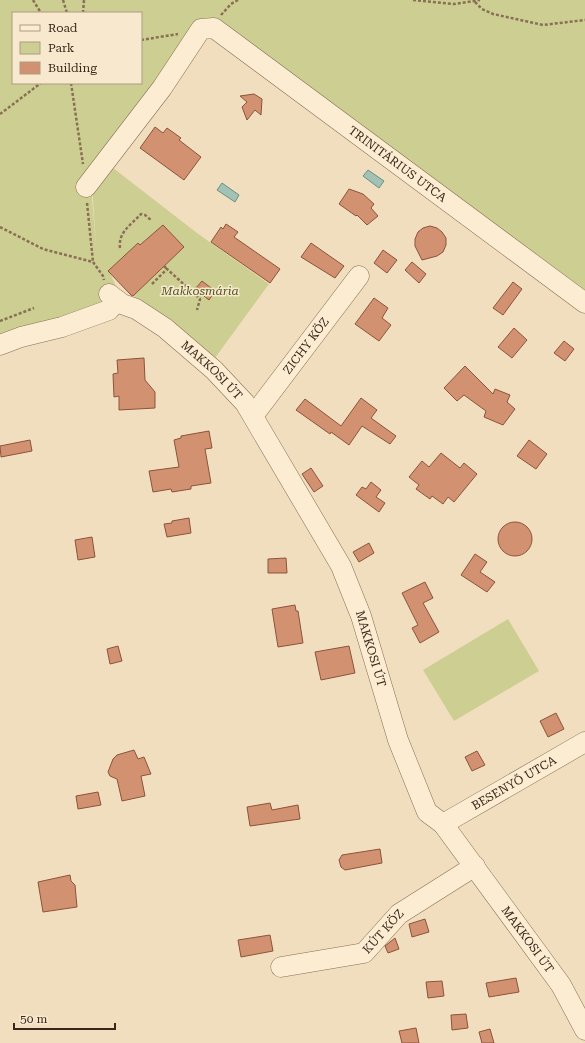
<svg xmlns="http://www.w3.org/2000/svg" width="585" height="1043" font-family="'Roboto Serif',serif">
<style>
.green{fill:#cdcf92;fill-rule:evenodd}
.water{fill:#a2c2b6;stroke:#699084}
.building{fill:#d29271;stroke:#8b543a}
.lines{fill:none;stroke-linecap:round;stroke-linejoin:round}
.minor-casing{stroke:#8a6e56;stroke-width:21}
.path{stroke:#8a6e56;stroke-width:2.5;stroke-dasharray:3 2;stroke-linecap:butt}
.minor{stroke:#fbecd2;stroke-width:20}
.labels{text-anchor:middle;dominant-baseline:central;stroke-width:3;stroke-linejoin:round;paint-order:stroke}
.street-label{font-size:12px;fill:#39271b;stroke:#f8e9ce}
.park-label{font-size:12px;font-style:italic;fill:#4d5720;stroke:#f8e9ce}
</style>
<rect width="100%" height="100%" fill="#f1debe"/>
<path class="green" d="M0 0H585V308L212 31 108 164 197 233 269 284 215 358 143 305 109 271 122 299 0 339ZM13 13H141V83H13ZM92 185 96 246 91 186Z
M508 619 539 671 454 721 423 670Z"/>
<path class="water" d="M368 170 384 181 379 188 363 176Z
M222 183 239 195 235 202 217 190Z"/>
<path class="building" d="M254 94 262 99 261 115 255 110 247 120 242 107 247 102 240 96Z
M155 127 163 133 167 128 181 138 179 140 201 157 184 180 140 148Z
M349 189 363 194 374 204 371 208 378 216 367 225 357 215 356 216 339 204Z
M226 224 238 232 234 237 280 269 270 283 211 242 221 227 223 229Z
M163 225 184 247 133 296 131 295 108 271 138 243 140 245Z
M430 226 437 228 442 232 446 238V245L443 252 437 256 422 260 415 246V239L418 232 423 228Z
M311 243 344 266 335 278 301 257Z
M383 250 397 260 387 273 374 263Z
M412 262 426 274 419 283 405 270Z
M202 281 215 291 209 300 195 289Z
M513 282 522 289 503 315 493 308Z
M374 298 388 308 382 318 391 325 379 341 355 324Z
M514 328 527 340 512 358 498 347Z
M564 341 574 349 565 361 554 353Z
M144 358 145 380 155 392V408L119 410V396L114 397 113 374 118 373 117 360Z
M465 366 493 394 495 389 510 395 507 402 515 409 503 425 484 417 486 411 464 395 457 401 444 388Z
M361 398 377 410 371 418 396 436 390 444 362 426 349 445 331 432 330 434 296 410 305 399 341 426Z
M209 431 212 448 205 449 211 483 191 486V489L172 492 171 489 153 492 149 471 179 467 174 440 181 438V436Z
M30 440 32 451 1 457 0 446Z
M529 440 547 454 536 469 517 456Z
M441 453 460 468 464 463 477 474 454 502 448 497 443 504 432 496 430 499 416 489 419 485 409 477 422 461 429 467Z
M311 468 323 486 314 492 302 474Z
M371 482 381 490 376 497 385 503 379 512 356 495 362 487 366 489Z
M189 518 191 533 167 537 164 524 172 523V521Z
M498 539a17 17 0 1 1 34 0a17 17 0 1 1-34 0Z
M92 537 95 557 78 560 75 540Z
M369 543 374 553 359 562 353 552Z
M475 554 487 562 480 572 495 582 487 592 461 575Z
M286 558 287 573H268V559Z
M425 582 433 598 423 603 439 632 420 643 412 628 418 625 402 593Z
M295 605 296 611H298L303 643 278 647 272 609Z
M118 646 122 661 110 664 107 649Z
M349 646 355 673 321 680 315 652Z
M556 713 564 729 548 737 540 721Z
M134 750 138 759 144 757 151 774 141 776 145 796 122 801 117 779 110 776 108 772 113 759 117 755Z
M477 751 485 765 472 771 465 757Z
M98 792 101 805 78 809 76 796Z
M270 803 272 810 298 805 300 819 250 826 247 807Z
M380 849 382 863 345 870 341 867 339 860 342 855Z
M70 875 71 881 75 885 77 907 43 912 38 882Z
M425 919 429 932 412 937 409 924Z
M270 935 273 951 241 957 238 940Z
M395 938 399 949 388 953 385 946Z
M516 978 519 992 489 997 486 983Z
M442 981 444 996 428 998 426 982Z
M466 1014 468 1028 452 1030 451 1015Z
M416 1028 419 1043H402L399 1031Z
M490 1029 494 1043H482L479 1032Z"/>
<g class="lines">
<g class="minor-casing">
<g id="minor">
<path id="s1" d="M86 187 162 88 201 29 214 28 585 303"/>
<path id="s2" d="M109 294 122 304 136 309 165 328 214 370 245 403 341 566 361 616 398 740 427 812 443 824 561 985 585 1030"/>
<path d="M0 345 21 337 62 327 109 310 117 300"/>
<path id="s3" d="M253 416 359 276"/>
<path id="s4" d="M443 824 585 742"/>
<path id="s5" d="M281 967 364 953 399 914 475 866"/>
</g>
</g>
<path class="path" d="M33 0 41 13
M63 0 67 13
M413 0 454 4 480 0
M475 2 482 9 493 14 543 25 585 20
M83 13 84 0
M221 15 231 4 238 0
M141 40 178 34
M71 83 83 164
M0 114 41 83
M87 203 93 262
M0 227 43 249 93 262 103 276 104 280
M120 248C118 232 131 225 141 214L145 215 151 220
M164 266 167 269
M152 284 167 269 200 299 197 310
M0 321 34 308"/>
<use href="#minor" class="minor"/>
</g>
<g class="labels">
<g class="street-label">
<text stroke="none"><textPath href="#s1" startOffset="437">TRINITÁRIUS UTCA</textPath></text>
<text stroke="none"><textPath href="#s3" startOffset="88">ZICHY KÖZ</textPath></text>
<text stroke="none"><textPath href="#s2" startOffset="129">MAKKOSI ÚT</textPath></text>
<text stroke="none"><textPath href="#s2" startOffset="453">MAKKOSI ÚT</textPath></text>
<text stroke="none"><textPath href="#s4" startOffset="82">BESENYŐ UTCA</textPath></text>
<text stroke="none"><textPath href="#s5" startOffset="113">KÚT KÖZ</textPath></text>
<text stroke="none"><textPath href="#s2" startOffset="789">MAKKOSI ÚT</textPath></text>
</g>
<g class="park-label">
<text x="200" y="291">Makkosmária</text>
</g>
</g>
<rect x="12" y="12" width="130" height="72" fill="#f8e9ce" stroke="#ac9b86"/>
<rect x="20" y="25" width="20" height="6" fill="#fbecd2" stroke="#ac9b86"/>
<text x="48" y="32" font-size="12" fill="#39271b">Road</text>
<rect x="20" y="42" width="20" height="12" fill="#cdcf92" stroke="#ac9b86"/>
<text x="48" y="52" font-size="12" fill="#39271b">Park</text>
<rect x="20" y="62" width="20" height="12" fill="#d29271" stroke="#ac9b86"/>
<text x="48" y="72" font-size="12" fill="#39271b">Building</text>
<path d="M14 1023v6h101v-6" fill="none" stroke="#39271b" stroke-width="2"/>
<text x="20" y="1023" font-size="12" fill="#39271b" stroke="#f8e9ce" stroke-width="3" paint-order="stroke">50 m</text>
</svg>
